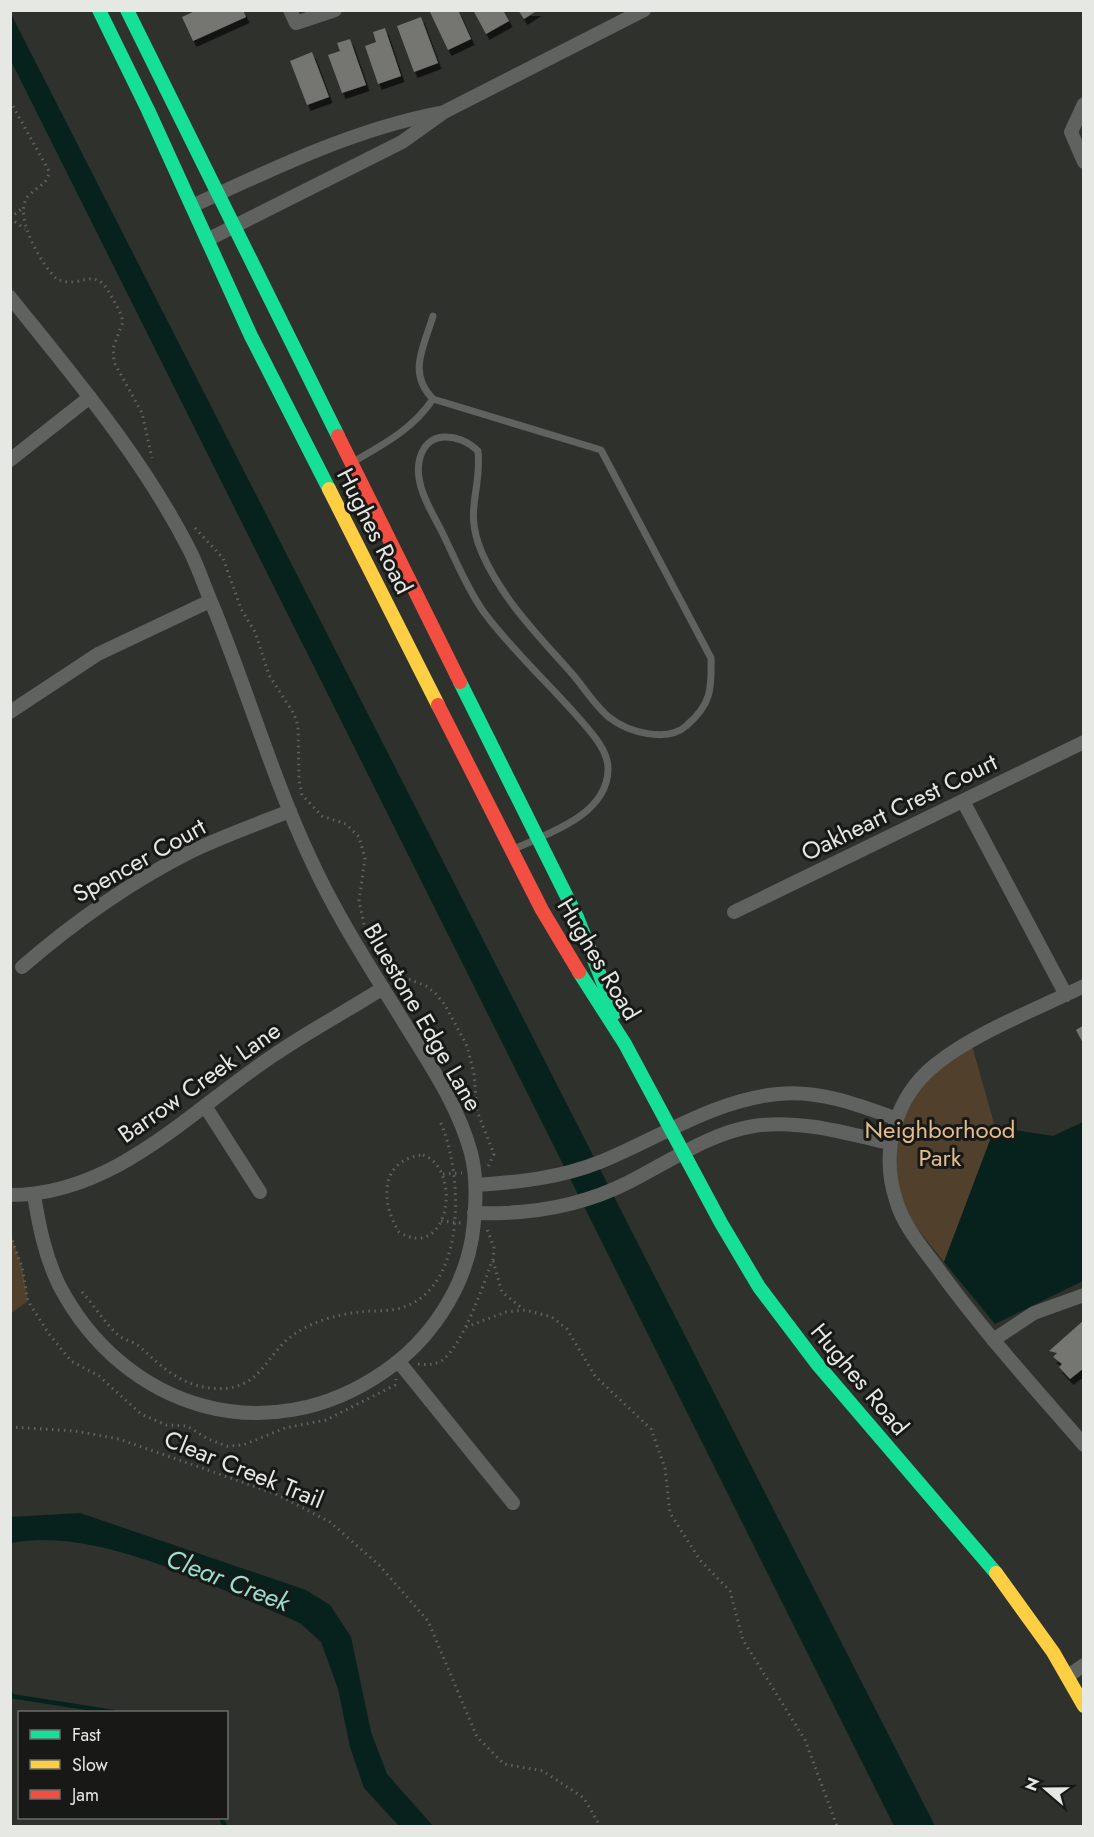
<svg xmlns="http://www.w3.org/2000/svg" width="1094" height="1837" font-family="Jost,sans-serif">
<style>
.green{fill:#51412c}
.water{fill:#07221c}
.lines{fill:none;stroke-linecap:round;stroke-linejoin:round}
.stream{stroke:#07221c;stroke-width:4.5}
.building{fill:#747571;filter:url(#shadow)}
.path{stroke:#616361;stroke-width:3;stroke-dasharray:1.5 4.5;stroke-linecap:butt}
.lane{stroke:#5f625f;stroke-width:7}
.street{stroke:#5f625f;stroke-width:14}
.fast{stroke:#16e098;stroke-width:14}
.slow{stroke:#ffcf43;stroke-width:14}
.jam{stroke:#f24e42;stroke-width:14}
.labels{text-anchor:middle;dominant-baseline:central;stroke-width:6;stroke-linejoin:round;paint-order:stroke}
.street-label{font-size:24px;fill:#e6e8e4;stroke:#181916}
.park-label{font-size:24px;fill:#e4bd8f;stroke:#181916}
.water-label{font-size:26px;font-style:italic;fill:#98dfcf;stroke:#181916}
</style>
<defs>
<filter id="shadow"><feDropShadow dx="3.5" dy="6" stdDeviation="0" flood-color="#0009"/></filter>
</defs>
<rect width="100%" height="100%" fill="#2f312d"/>
<path class="green" d="M971 1042 995 1127 944 1262 896 1202 893 1130 923 1077Z
M11 1235 22 1267 28 1301 11 1313Z"/>
<path class="water" d="M10 12 935 1826H894L11 61Z
M1083 1122V1281L995 1324 944 1262 995 1127 1053 1136Z
M80 1513 306 1590 330 1605 351 1637 371 1732 387 1774 433 1826H399L364 1788 350 1747 338 1689 321 1642 300 1623C220 1590 98 1525 11 1543V1517Z"/>
<g class="lines">
<path class="stream" d="M10 1692 11 1696 113 1712
M221 1818 225 1826"/>
</g>
<path class="building" d="M197 10H243L246 17 193 41 182 17Z
M433 10H458L471 39 448 50 430 12Z
M473 10H503L509 21 486 34Z
M518 10H538L524 19Z
M421 17 438 63 414 72 397 26Z
M385 28 401 76 378 84 365 46 376 42 373 32Z
M350 39 366 85 342 93 328 55 340 51 337 43Z
M312 52 329 97 307 105 290 61Z
M1084 1025V1045L1076 1030Z
M1084 1320V1368L1070 1379 1059 1367 1062 1364 1053 1357 1057 1353 1049 1351Z"/>
<g class="lines">
<path class="path" d="M10 101 49 171C49 185 33 188 26 199 15 219 42 266 57 279 81 291 94 262 111 296 116 304 121 313 123 322L113 348 114 362 142 413 152 458
M10 218 25 229
M10 218 23 208
M195 528 223 558 241 609 255 632 269 675 294 714 298 726 299 780 302 795 322 816 346 824 359 837 365 858 359 901 365 929
M388 968 396 974 426 986 436 994 445 1005 467 1046 474 1074 477 1111 494 1154 488 1167
M423 1155C463 1169 449 1263 399 1232 380 1202 380 1159 423 1155Z
M443 1174 462 1173
M441 1221 461 1223
M10 1235 22 1267 28 1301 49 1334 71 1361 99 1376 141 1414 166 1425 187 1426 208 1439 227 1446 243 1445 285 1428 326 1420 395 1385 396 1379
M493 1261 502 1292 523 1309
M82 1292C94 1305 104 1322 117 1334 123 1340 133 1341 140 1347 161 1366 179 1384 209 1388 263 1394 263 1354 296 1333 314 1321 339 1314 360 1312 373 1310 388 1312 401 1308 469 1288 463 1169 439 1119
M466 1327 506 1312 525 1310 552 1317 567 1329 595 1376 651 1429 665 1468 670 1513 700 1560 730 1591 743 1640 805 1740 837 1826
M418 1364C426 1365 434 1365 441 1361 462 1348 484 1283 493 1259L494 1248 487 1229
M10 1427 75 1431 119 1439 276 1494 330 1522 379 1565 428 1621 477 1737 504 1764 543 1771 584 1798 600 1826"/>
<path class="lane" d="M433 316C424 347 407 373 433 399
M353 462C384 444 413 429 433 399L601 450 711 658C712 689 711 705 686 726 667 743 628 732 610 718 596 707 585 689 574 676 540 637 503 601 482 553 463 509 482 492 478 451 458 432 425 429 419 462 415 485 430 509 441 530 454 556 466 587 483 611 509 647 547 682 577 716 589 730 609 750 608 770 607 816 546 834 512 850"/>
<path class="street" d="M290 10 296 23 335 10
M1084 104 1071 132 1084 162
M192 206C272 169 352 130 439 113
M207 240 402 142 444 112 644 10
M10 297C74 377 142 457 189 549 198 566 204 586 212 604 247 689 272 777 311 860 337 917 372 970 405 1024 430 1065 458 1105 471 1153 478 1180 476 1210 472 1238 463 1291 429 1341 385 1371 268 1453 124 1410 59 1285 45 1256 39 1226 34 1195
M10 460 90 397
M10 712 98 654 210 601
M963 801 1066 995
M734 912 1084 742
M22 967C74 922 130 882 192 851 223 836 257 824 290 811
M1084 986C1037 1009 974 1033 935 1065 895 1097 880 1152 896 1200 903 1225 921 1246 936 1266 981 1329 1033 1386 1084 1445
M205 1106 260 1192
M476 1185C519 1182 560 1178 600 1162 659 1138 714 1100 778 1094 820 1090 859 1105 897 1119
M10 1195C116 1195 192 1109 274 1055 309 1031 347 1011 383 988
M474 1213C529 1215 580 1207 629 1182 669 1162 709 1133 754 1126 798 1119 846 1133 889 1143
M993 1340 1034 1313 1084 1295
M399 1362 513 1503
M1068 1676 1084 1665"/>
<path class="fast" d="M99 10 148 110 251 336 329 489
M127 10 338 436
M460 682 577 917 615 1013
M579 972 625 1044 721 1223 759 1287 818 1365 996 1573"/>
<path class="slow" d="M329 489 438 705
M996 1573 1053 1652 1084 1706"/>
<path class="jam" d="M338 436 460 682
M438 705 542 910 579 972"/>
</g>
<g class="labels">
<g class="street-label">
<text transform="translate(375 531) rotate(63)">Hughes Road</text>
<text transform="translate(899 807) rotate(-26)">Oakheart Crest Court</text>
<text transform="translate(139 860) rotate(-29)">Spencer Court</text>
<text transform="translate(599 959) rotate(59)">Hughes Road</text>
<text transform="translate(423 1017) rotate(60)">Bluestone Edge Lane</text>
<text transform="translate(199 1082) rotate(-35)">Barrow Creek Lane</text>
<text transform="translate(860 1379) rotate(50)">Hughes Road</text>
<text transform="translate(244 1469) rotate(22)">Clear Creek Trail</text>
</g>
<g class="park-label">
<text x="940" y="1129">Neighborhood<tspan x="940" dy="28">Park</tspan></text>
</g>
<g class="water-label">
<text transform="translate(228 1580) rotate(21)">Clear Creek</text>
</g>
</g>
<rect width="1094" height="1837" fill="none" stroke="#e6e8e4" stroke-width="24"/>
<rect x="18" y="1711" width="210" height="108" fill="#181916" stroke="#6a6c68" stroke-width="1.5"/>
<rect x="30" y="1730" width="30" height="9" fill="#16e098" stroke="#6a6c68" stroke-width="1.5"/>
<text x="72" y="1741" font-size="18" fill="#e6e8e4">Fast</text>
<rect x="30" y="1760" width="30" height="9" fill="#ffcf43" stroke="#6a6c68" stroke-width="1.5"/>
<text x="72" y="1771" font-size="18" fill="#e6e8e4">Slow</text>
<rect x="30" y="1790" width="30" height="9" fill="#f24e42" stroke="#6a6c68" stroke-width="1.5"/>
<text x="72" y="1801" font-size="18" fill="#e6e8e4">Jam</text>
<g transform="translate(1046 1789) rotate(290)" stroke="#181916" stroke-width="4.5" paint-order="stroke">
<path d="M0-4.5L10 22L0 15L-10 22Z" fill="#e6e8e4"/>
<text y="-9" font-size="16" font-weight="bold" text-anchor="middle" fill="#e6e8e4">N</text>
</g>
</svg>
